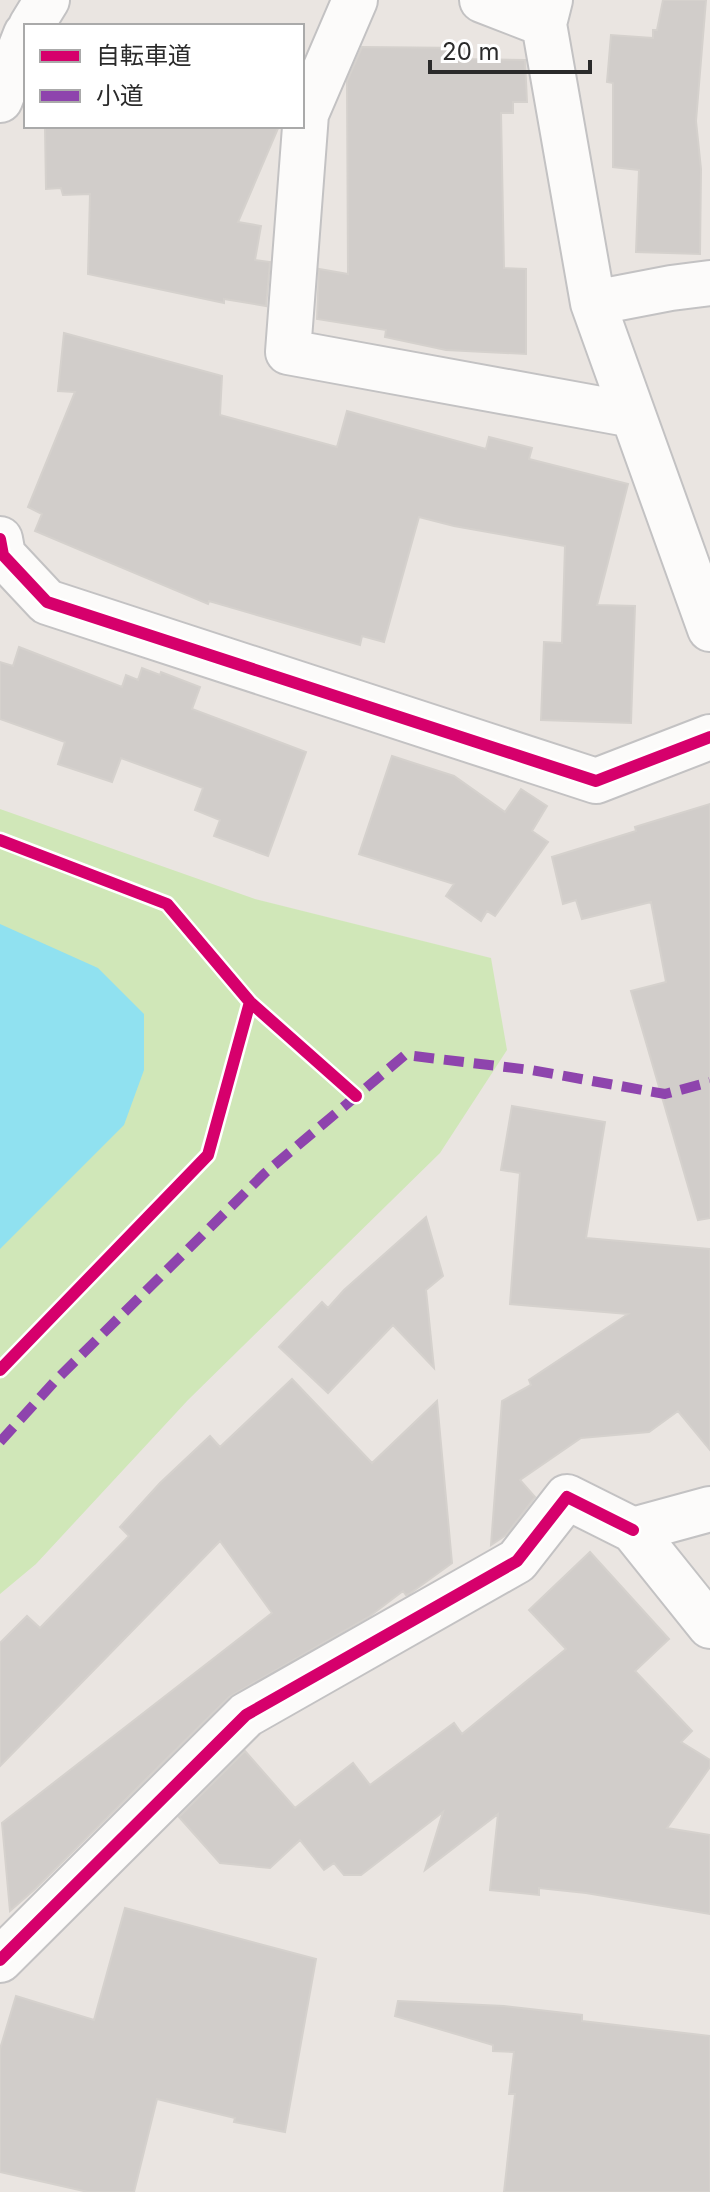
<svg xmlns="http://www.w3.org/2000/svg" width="710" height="2192" font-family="Inter,'Noto Sans JP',sans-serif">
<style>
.green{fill:#d0e7b8}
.water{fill:#90e1f0}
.building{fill:#d1cdca;stroke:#d5d1cd;stroke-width:2}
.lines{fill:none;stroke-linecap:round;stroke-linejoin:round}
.minor-casing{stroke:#c3c2c3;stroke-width:48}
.path{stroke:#c8c7c7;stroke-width:5;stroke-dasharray:6 4;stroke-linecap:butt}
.minor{stroke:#fcfbfa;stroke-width:44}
.quiet{stroke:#8e44ad;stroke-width:10;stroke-dasharray:20 10;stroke-linecap:butt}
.cycleway-casing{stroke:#fff;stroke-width:17}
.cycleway{stroke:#d6006c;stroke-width:12}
</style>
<rect width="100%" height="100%" fill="#eae5e1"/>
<path class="green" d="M0 809 255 899 491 958 507 1050 440 1153 188 1400 36 1564 0 1594Z"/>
<path class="water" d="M0 924 98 968 144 1014V1070L124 1125 0 1249Z"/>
<path class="building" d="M663 0H706L696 121 701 169 700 254 636 252 639 170 613 167V83L607 82 611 35 653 38V30H657Z
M362 47 467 48V59L525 60 527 102H513V113H501L504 268 526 269V354L446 350 385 337 386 330 317 319 319 269 348 274 347 81Z
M73 126H279L238 222 261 226 255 260 270 262 266 306 224 299V303L88 274 90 194 63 195 61 188 46 189 45 128Z
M64 333 222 376 220 415 337 447 347 411 486 449 489 437 532 448 529 459 628 484 597 605 635 606 631 723 541 720 544 642 562 643 565 546 454 526 419 517 384 642 362 636 360 645 209 601 208 604 35 531 42 514 28 507 75 392 58 391Z
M19 647 122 687 126 675 138 680 142 668 160 675 161 672 200 687 192 709 306 752 268 856 214 836 220 820 195 810 203 788 121 758 112 782 58 764 65 742 0 719V662L13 666Z
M392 756 454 776 505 812 521 789 547 806 532 831 548 842 495 916 487 911 481 921 446 896 454 884 359 854Z
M710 804V1218L698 1220 631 991 666 982 651 902 582 919 576 900 563 904 552 857 636 831 635 827Z
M512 1106 605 1122 586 1238 710 1249V1450L678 1411 649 1432 581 1438 520 1480 535 1497 506 1535 491 1545 502 1401 531 1385 529 1380 628 1314 510 1304 520 1173 501 1170Z
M426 1217 443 1276 426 1290 434 1368 393 1325 328 1393 279 1347 322 1302 328 1308 344 1290Z
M292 1379 372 1463 437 1401 452 1563 409 1594 406 1595 403 1591 370 1616 229 1697 35 1889 10 1911 2 1823 272 1613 220 1541 0 1766V1643L27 1616 40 1628 129 1536 120 1527 160 1483 210 1436 220 1447Z
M590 1552 669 1639 635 1671 692 1731 681 1742 710 1760V1767L667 1828 710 1835V1914L586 1893 539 1888V1895L490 1890 498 1814 425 1870 443 1812 361 1875H344L334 1863 324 1870 300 1840 270 1868 220 1863 179 1817 245 1751 295 1808 353 1763 370 1785 454 1723 462 1734 566 1649 529 1610Z
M125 1908 316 1959 285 2132 234 2122 235 2118 157 2099 134 2192H88L0 2172V2049L16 1996 94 2020Z
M398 2001 504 2006 582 2015V2021L710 2036V2192H504L515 2094H509L514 2052 493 2051V2045L395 2016Z"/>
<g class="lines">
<g class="minor-casing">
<path id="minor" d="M355 0 306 114 288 352 633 415
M482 0 544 24
M550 0 544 24 593 303 710 629
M31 26 47 0
M0 100 26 34
M593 303 671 288 710 283
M0 539 3 555 47 602 596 781 710 737
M710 1509 633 1530 710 1626
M0 1960 246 1715 517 1561 567 1497 633 1530"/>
</g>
<path class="path" d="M0 840 167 904 250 1002 356 1096
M0 1370 208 1155 250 1002"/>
<use href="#minor" class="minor"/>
<path class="quiet" d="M0 1442 55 1381 265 1173 405 1055 531 1070 665 1094 710 1082"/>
<g class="cycleway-casing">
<path id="cycleway" d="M0 539 3 555 47 602 596 781 710 737
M0 840 167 904 250 1002 356 1096
M0 1370 208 1155 250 1002
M0 1960 246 1715 517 1561 567 1497 633 1530"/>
</g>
<use href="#cycleway" class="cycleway"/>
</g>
<rect x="24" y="24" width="280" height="104" fill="#ffffff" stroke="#aaaaaa" stroke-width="2"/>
<rect x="40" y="50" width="40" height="12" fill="#d6006c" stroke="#aaaaaa" stroke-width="2"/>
<text x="96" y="64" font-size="24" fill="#2b2b2b">自転車道</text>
<rect x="40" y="90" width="40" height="12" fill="#8e44ad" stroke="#aaaaaa" stroke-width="2"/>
<text x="96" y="104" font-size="24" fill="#2b2b2b">小道</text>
<path d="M430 60v12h160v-12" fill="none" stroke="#2b2b2b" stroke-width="4"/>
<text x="442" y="60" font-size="24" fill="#2b2b2b" stroke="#ffffff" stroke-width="6" paint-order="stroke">20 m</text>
</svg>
